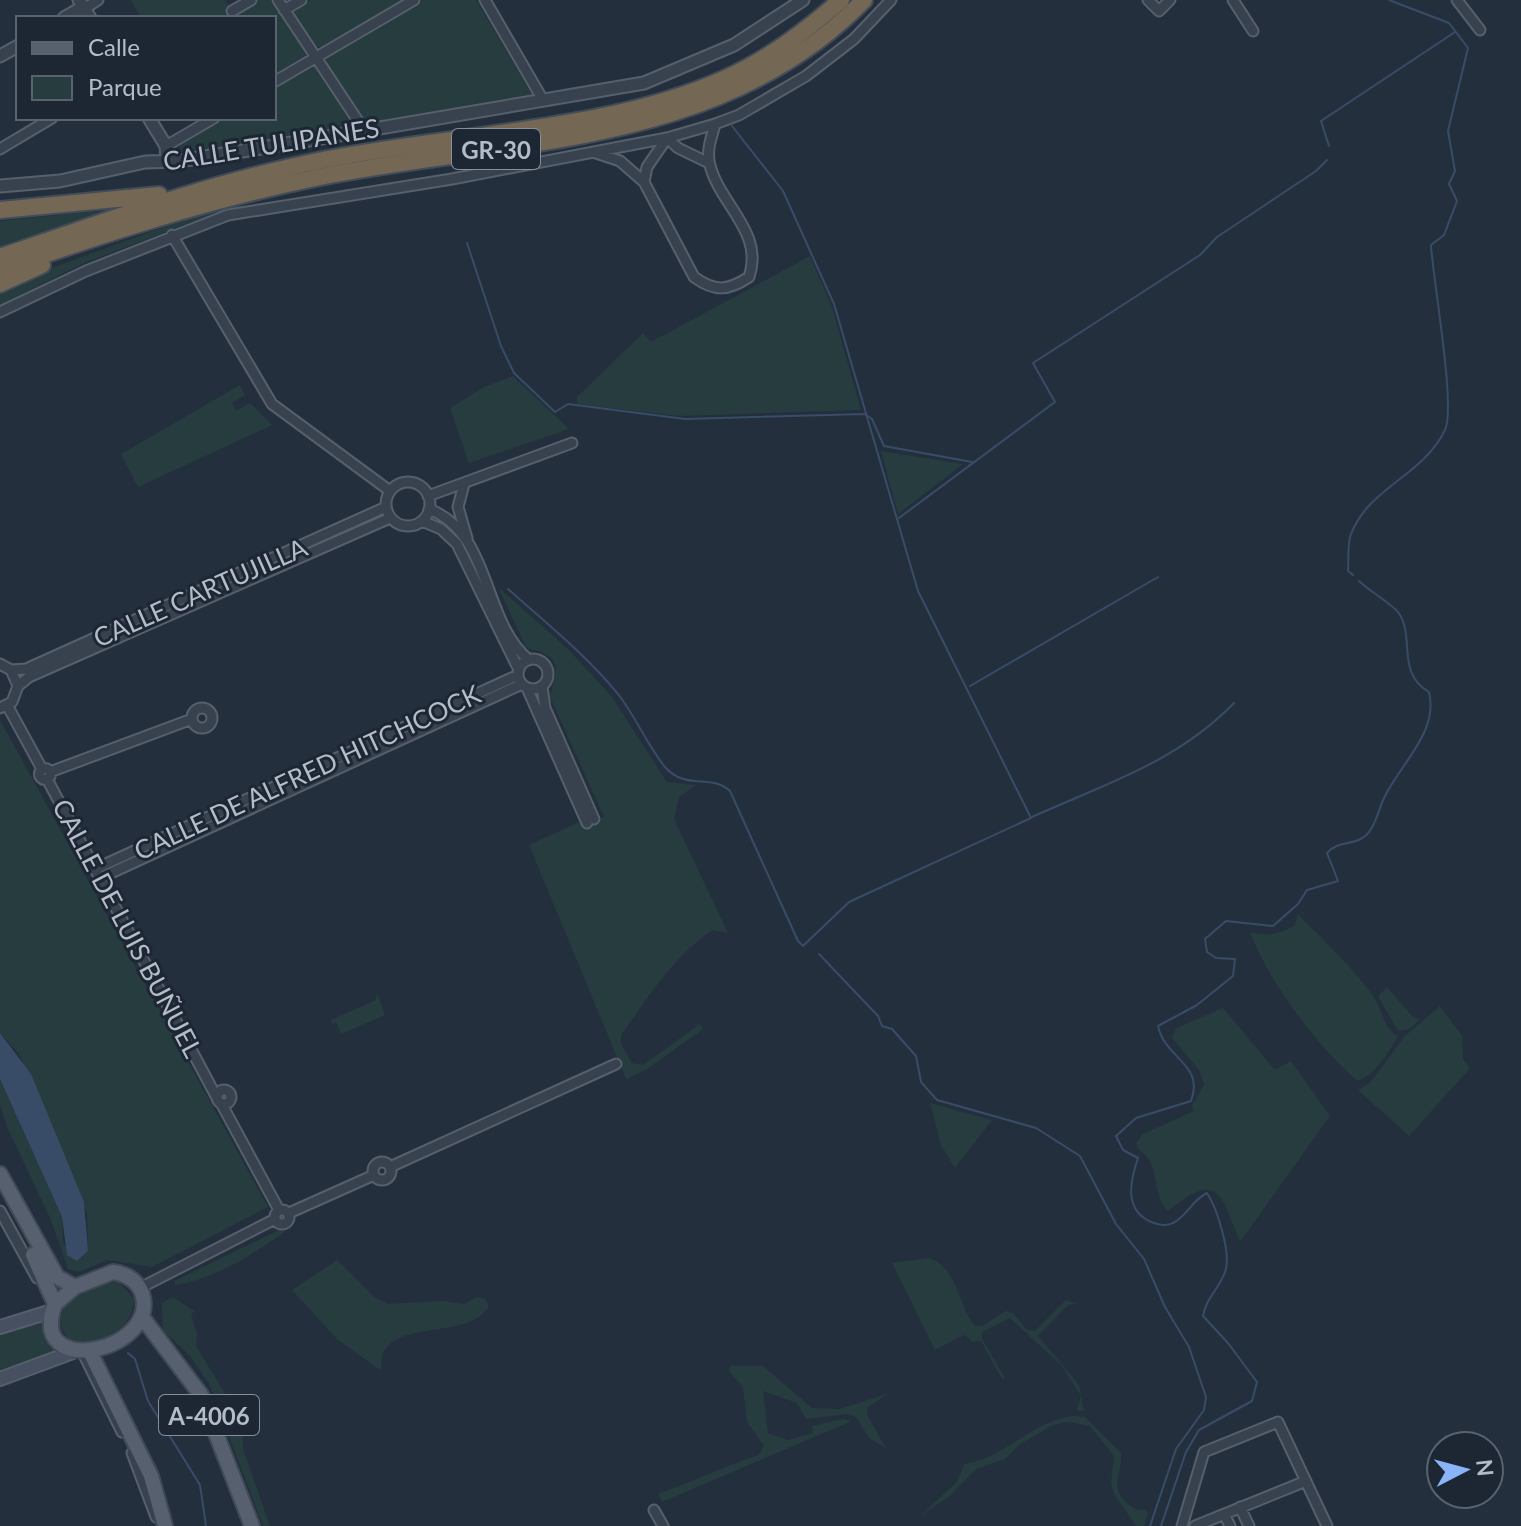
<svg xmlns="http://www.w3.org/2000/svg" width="1521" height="1526" font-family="Lato,sans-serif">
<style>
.green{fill:#263c3f}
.water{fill:#394c67}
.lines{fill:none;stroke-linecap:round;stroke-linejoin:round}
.stream{stroke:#394c67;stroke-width:2}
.minor-casing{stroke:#565f6c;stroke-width:13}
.tertiary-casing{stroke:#565f6c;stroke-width:15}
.secondary-casing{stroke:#565f6c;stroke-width:16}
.primary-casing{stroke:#414a57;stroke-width:18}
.motorway-casing{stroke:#434c59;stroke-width:20}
.minor{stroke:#38414e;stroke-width:9}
.tertiary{stroke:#38414e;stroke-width:11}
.secondary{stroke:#465061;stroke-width:12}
.primary{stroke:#56606e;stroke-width:14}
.motorway{stroke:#746855;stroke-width:16}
.labels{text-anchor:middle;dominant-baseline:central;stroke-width:6;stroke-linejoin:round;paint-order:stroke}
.shield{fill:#1d2633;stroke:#878f9c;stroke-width:2}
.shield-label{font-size:24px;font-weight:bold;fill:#b4bcc9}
.street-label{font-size:26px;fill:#b4bcc9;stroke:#1d2633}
</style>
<rect width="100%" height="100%" fill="#242f3e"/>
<path class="green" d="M131 0H225L235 14 258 0H271L308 55 274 75V18H141Z
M311 0H402L323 47H316L291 12Z
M423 0H476L533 96 367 125 323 58Z
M314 64 356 126 181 156 179 143 222 118H274V88Z
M232 207 84 263 0 305V288L6 285 155 230Z
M108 210 0 248V221Z
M810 256 832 307 861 410 679 416 577 404V397L643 333 651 342Z
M513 376 569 429 469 463 450 408 484 387Z
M240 385 245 395 232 403 236 411 250 403 272 425 138 487 121 454Z
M881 451 963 464 898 514Z
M498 587 568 649 612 697 667 782 696 785 679 797 674 819 728 933 713 930C675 954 647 999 621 1035V1044L632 1063 643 1065 700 1024 703 1029 647 1069 626 1079 529 845 579 822 583 829 604 817 550 697C552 683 564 663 545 654 539 650 532 651 526 647Z
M0 720 268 1207 152 1267 107 1260 79 1272 68 1269 51 1220 8 1129 0 1105V1079L62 1217 63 1243 77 1261 88 1251 87 1213 19 1054 0 1033Z
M1298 914C1324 941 1354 968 1375 999 1383 1012 1384 1030 1398 1036 1389 1052 1376 1074 1358 1081 1320 1051 1267 979 1250 932 1268 936 1280 935 1295 925Z
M1387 987 1413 1017 1420 1019 1410 1029 1398 1031 1378 996Z
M377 993 385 1015 341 1034 336 1022 332 1024 331 1020 376 1000Z
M1440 1006 1462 1036 1463 1059 1470 1068 1409 1136 1358 1090 1370 1083 1404 1037Z
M1223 1008 1275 1070 1291 1061 1330 1116 1240 1242C1220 1193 1219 1170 1168 1211 1153 1197 1159 1173 1147 1157 1142 1150 1138 1152 1136 1143L1143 1134 1194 1111 1192 1106 1204 1085 1199 1070 1172 1038 1176 1028Z
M930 1103 992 1120 955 1168 941 1145Z
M279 1230 286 1231C253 1254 216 1279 175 1285L174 1281Z
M929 1258C957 1266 958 1306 975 1326H982L1006 1311 1013 1313 1027 1330 1035 1331 1066 1300 1076 1304 1068 1305 1038 1336 1079 1385 1084 1411H1077L1081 1396 1062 1366 1010 1318 982 1332V1339L1005 1378 1002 1379 981 1341 973 1342 964 1335 935 1350 892 1263Z
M337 1260 374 1297 388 1304 442 1301 464 1304 477 1297 485 1299 489 1306C470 1340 401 1319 383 1353 380 1359 382 1365 381 1371L337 1339 292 1290Z
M118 1282 134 1298C137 1328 93 1351 68 1339L59 1324 64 1304 102 1283Z
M173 1297 194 1311 191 1316 197 1333 196 1346 242 1421 243 1449 270 1526H263L209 1384 190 1356 163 1330 162 1303Z
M44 1316 47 1337 57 1352 0 1371V1334Z
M731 1366H763L812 1408 840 1409 889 1393 868 1407 867 1415 886 1448 869 1438 857 1418 848 1414 806 1419 797 1403 763 1391 768 1433 788 1440 813 1433 812 1426 843 1419 852 1421 662 1502 658 1494C692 1482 724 1466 759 1455L764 1446 747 1422 743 1387 729 1371Z
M1077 1416 1085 1417 1121 1453C1123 1474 1108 1487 1127 1503 1134 1509 1136 1511 1145 1510L1148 1513 1144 1526H1136L1114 1494 1111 1483 1114 1456 1090 1426 1067 1422 1053 1425 1020 1444 1005 1459 976 1469 950 1496 920 1516 957 1482 964 1464C1006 1459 1035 1417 1077 1416Z"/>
<path class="water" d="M0 1033 31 1074 84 1202 88 1251 77 1261 67 1255 62 1217 0 1079Z"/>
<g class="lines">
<path class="stream" d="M1329 146 1321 121 1455 32
M467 243 501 346 514 373 555 412 568 404 685 419 865 414 872 419 884 446 972 462
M899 518 1055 402 1033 363 1200 255 1217 237 1316 171 1327 160
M1353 575 1348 571C1349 559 1347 544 1351 534 1370 486 1422 477 1445 430 1456 406 1433 281 1431 245L1444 235 1457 201 1449 184 1455 171 1448 131 1468 48 1449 23 1389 0
M508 589C546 623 586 655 618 694 636 717 647 745 665 767 686 791 710 773 730 791L798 941 803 946 849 902 1031 818 918 591 834 304 783 191 732 126
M970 686 1158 577
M1032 817C1105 784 1177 762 1234 703
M819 954 878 1016 882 1026 892 1029 916 1056 921 1082 937 1100 1036 1128 1080 1156 1116 1224 1144 1259 1165 1307 1189 1347 1206 1397 1204 1410 1176 1449 1150 1526
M128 1353 135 1359 148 1401 200 1485 206 1526
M1161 1526 1186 1452 1199 1430 1252 1401 1257 1382 1228 1343 1203 1316C1206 1298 1219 1289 1225 1272 1232 1255 1217 1208 1207 1193 1192 1200 1188 1215 1173 1223 1166 1227 1156 1224 1149 1221 1123 1208 1131 1179 1138 1158L1123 1150 1116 1136 1136 1118 1191 1101C1205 1064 1165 1059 1158 1026L1197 1005 1233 976 1235 959 1216 958 1207 952 1205 939 1226 921 1273 926 1298 904 1307 890 1338 881 1327 853C1339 839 1358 847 1369 832 1377 822 1379 808 1384 798 1400 764 1439 732 1429 692 1395 672 1416 636 1398 612 1393 605 1368 590 1359 581"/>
<g class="minor-casing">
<path id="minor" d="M278 0 364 130
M485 0 543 100
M1148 0 1159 11 1170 0
M1233 0 1253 31
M1457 0 1480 30
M84 9 98 0
M284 10 301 0
M232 11 251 0
M274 82 414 0
M166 146 214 118
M0 149 52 118
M593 152 620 161 644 182 694 277C715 292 728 291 749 277 765 231 717 203 709 161 707 147 712 137 715 124
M644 182 647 167 667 138 678 148 709 163
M172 235 272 404 390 491
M0 312 86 271 228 215 452 179 667 138 715 124 739 115 806 76 854 39 891 0
M386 504a22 22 0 1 1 44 0a22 22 0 1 1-44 0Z
M464 484 458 507 467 538
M428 496 572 443
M429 509C492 533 482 622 529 660
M422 521 441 529 457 544 519 670
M518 674a15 15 0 1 1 30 0a15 15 0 1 1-30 0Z
M0 664 11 670 18 686 12 702 0 708
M11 670 26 669 386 507
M18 686 29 677 390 518
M542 687 545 708 594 819
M527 688 587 823
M7 705 42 769
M192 718a10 10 0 1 1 20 0a10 10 0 1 1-20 0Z
M39.5 774a5.5 5.5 0 1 1 11 0a5.5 5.5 0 1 1-11 0Z
M50 772 192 719
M47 779 217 1098
M95 869 518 675
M100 878 522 684
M217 1097a7 7 0 1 1 14 0a7 7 0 1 1-14 0Z
M221 1103 279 1210
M373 1171a9 9 0 1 1 18 0a9 9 0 1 1-18 0Z
M390 1167 616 1064
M275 1217a7 7 0 1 1 14 0a7 7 0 1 1-14 0Z
M0 1211 37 1278
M289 1213 374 1175
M140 1288 275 1219
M83 1353 122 1432
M132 1453 156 1517
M1240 1507 1249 1526
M654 1510 663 1526
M1224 1514 1230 1526
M1182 1526 1204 1452 1278 1422 1327 1526
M1195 1526 1306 1481"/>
</g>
<g class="tertiary-casing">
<path id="tertiary" d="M79 0 90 18
M64 18 83 7
M0 56 18 46
M149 118 166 146 167 161
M0 186 60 181 145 162 179 161 268 147 644 83 734 45 803 0"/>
</g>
<g class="secondary-casing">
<path id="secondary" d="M0 1327 52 1311
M0 1379 73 1352"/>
</g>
<g class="primary-casing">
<path id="primary" d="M0 1174 57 1277 75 1287
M33 1255 55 1304
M113 1272C126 1274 137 1280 142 1293 161 1351 26 1381 55 1304L75 1287Z
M142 1317 201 1395 252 1526
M90 1352 151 1476 165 1526"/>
</g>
<g class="motorway-casing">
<path id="motorway" d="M0 210 159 195
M0 257C105 221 210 183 318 161 447 134 608 132 726 78 769 59 806 31 841 0
M0 270C103 234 208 200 315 178 504 139 720 149 864 0
M0 284 42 265"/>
</g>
<use href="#minor" class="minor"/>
<use href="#tertiary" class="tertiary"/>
<use href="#secondary" class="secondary"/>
<use href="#primary" class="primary"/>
<use href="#motorway" class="motorway"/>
</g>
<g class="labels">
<g class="shield">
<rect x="452" y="129" width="88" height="40" rx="6"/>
<rect x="159" y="1395" width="100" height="40" rx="6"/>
</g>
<g class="shield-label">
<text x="496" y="149">GR-30</text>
<text x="209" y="1415">A-4006</text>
</g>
<g class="street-label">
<text transform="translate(271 144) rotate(-9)">CALLE TULIPANES</text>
<text transform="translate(200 592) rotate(-24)">CALLE CARTUJILLA</text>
<text transform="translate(307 772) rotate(-25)">CALLE DE ALFRED HITCHCOCK</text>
<text transform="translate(128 928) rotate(62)">CALLE DE LUIS BUÑUEL</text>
</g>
</g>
<rect x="16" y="16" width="260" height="104" fill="#1d2633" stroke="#59626f" stroke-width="2"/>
<rect x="32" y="42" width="40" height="12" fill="#56606e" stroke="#59626f" stroke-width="2"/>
<text x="88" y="56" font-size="24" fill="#b4bcc9">Calle</text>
<rect x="32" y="76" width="40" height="24" fill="#263c3f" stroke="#59626f" stroke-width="2"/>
<text x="88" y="96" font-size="24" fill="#b4bcc9">Parque</text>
<g transform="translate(1465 1470) rotate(84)"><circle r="38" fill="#1d2633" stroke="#59626f" stroke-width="2"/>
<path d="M0-6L14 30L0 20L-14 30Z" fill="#8ab4f8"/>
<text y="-12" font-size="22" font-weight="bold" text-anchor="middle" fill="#b4bcc9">N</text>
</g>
</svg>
